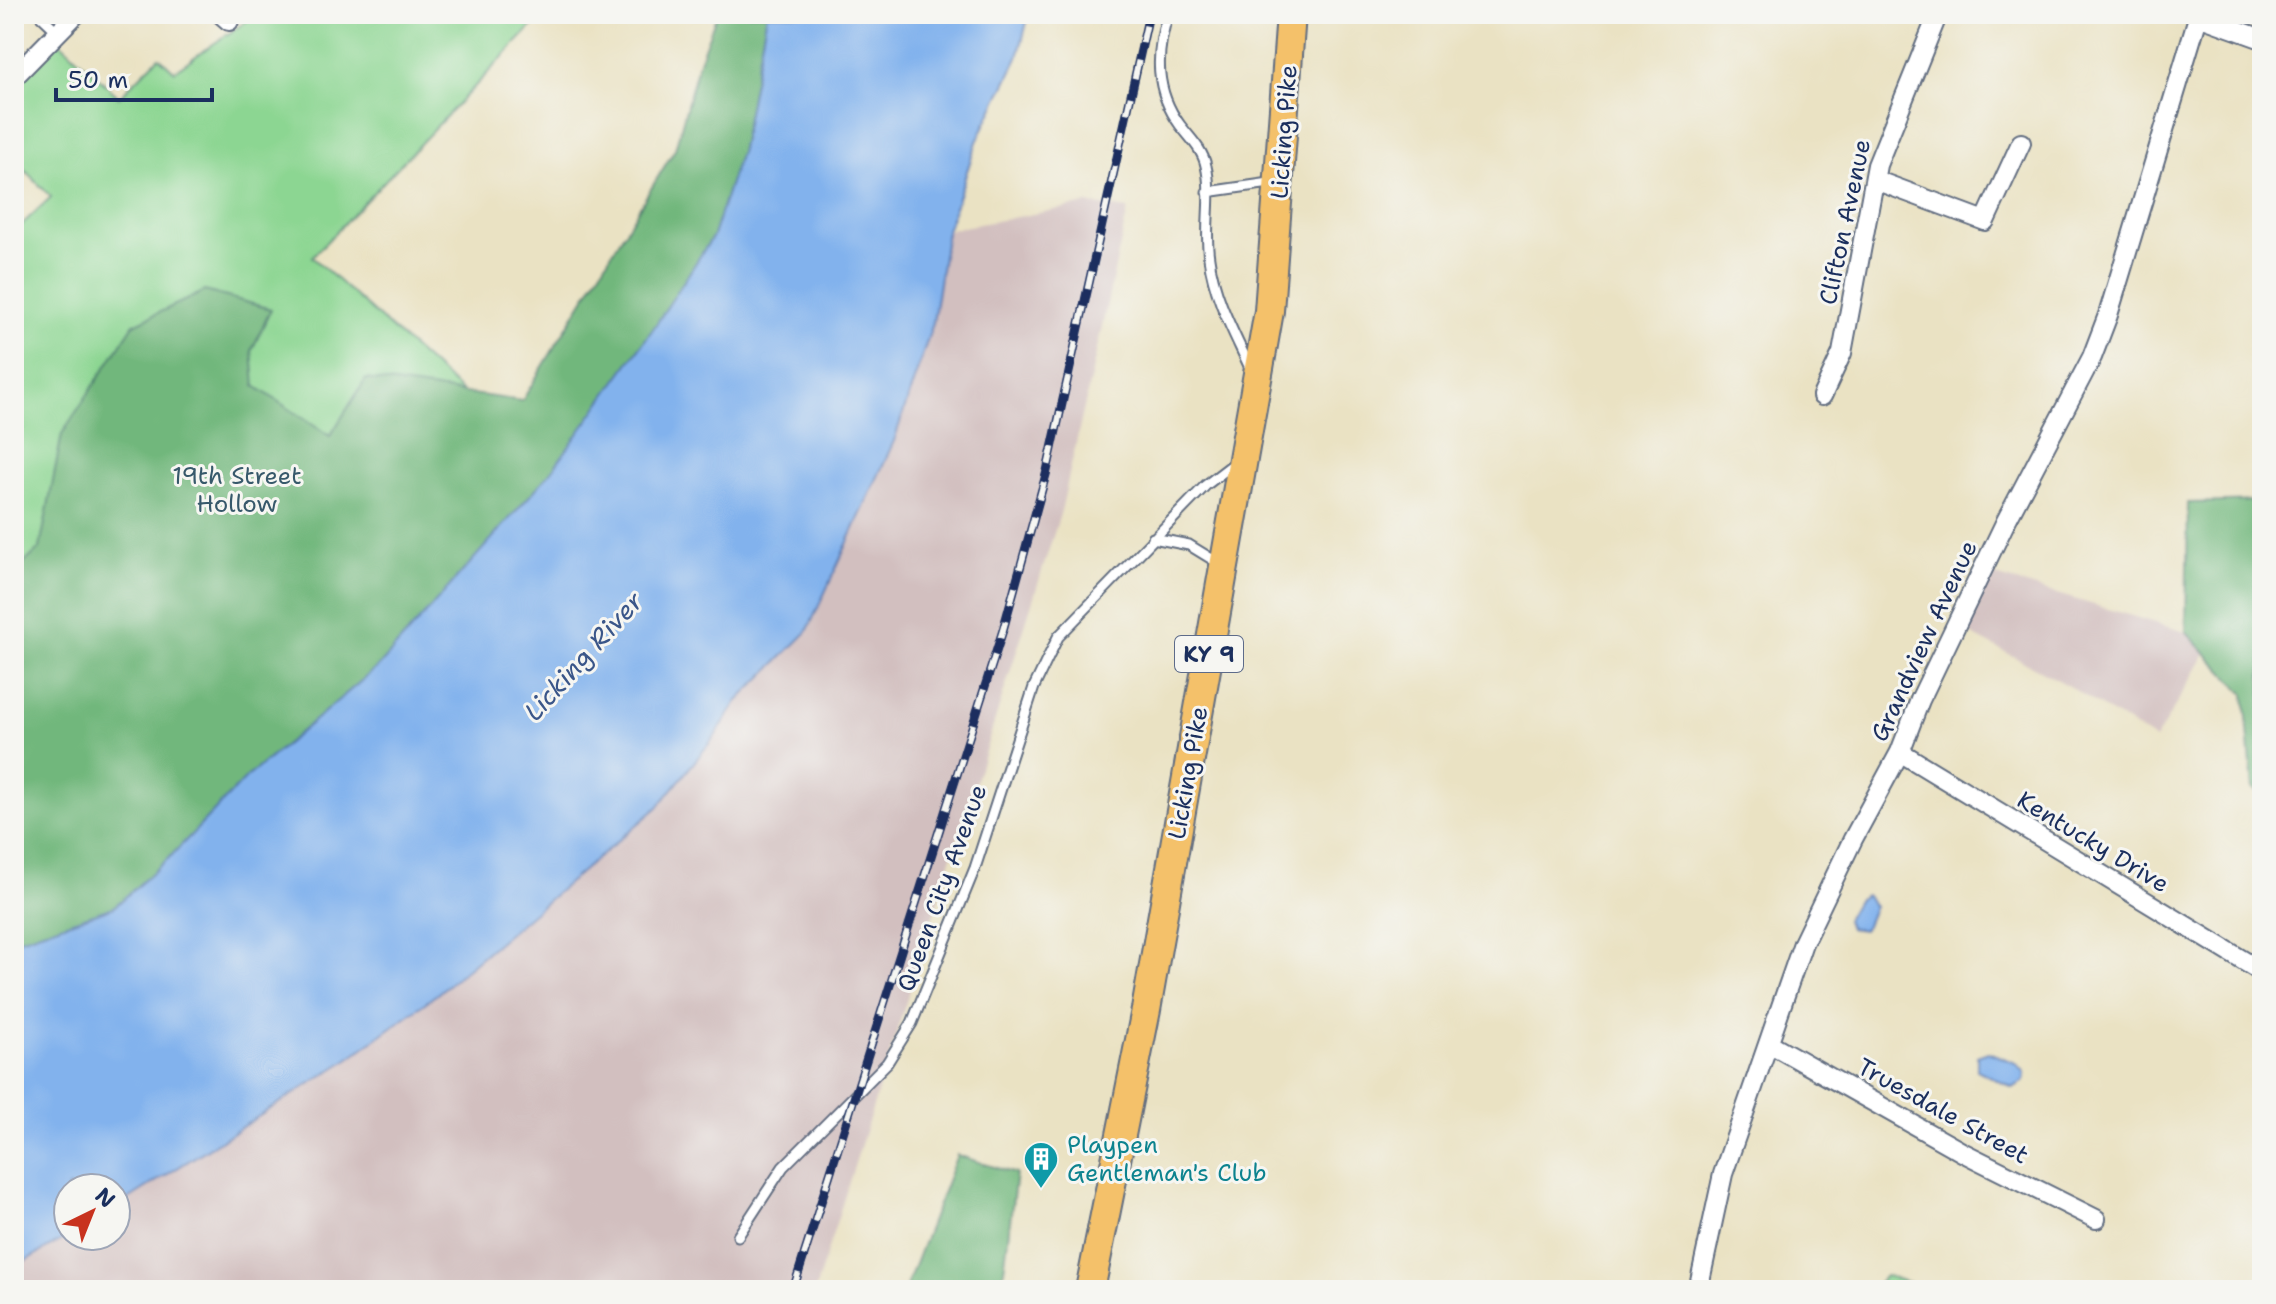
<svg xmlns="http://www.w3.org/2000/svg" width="2276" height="1304" font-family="'Shantell Sans',sans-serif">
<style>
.industrial{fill:#d2bfbf}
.green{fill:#8cd692;stroke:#548278;stroke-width:2}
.forest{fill:#71b77c;stroke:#46736d;stroke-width:2}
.water{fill:#82b2ed;stroke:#4e70a6;stroke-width:2}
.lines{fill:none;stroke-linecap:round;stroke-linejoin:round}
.service-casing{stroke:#636e81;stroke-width:13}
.minor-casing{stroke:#636e81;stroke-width:22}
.primary-casing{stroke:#636e81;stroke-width:32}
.service{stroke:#fff;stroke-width:9}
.minor{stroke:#fff;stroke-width:18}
.primary{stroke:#f4c16a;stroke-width:28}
.rail-casing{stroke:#1b2f5e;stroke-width:9}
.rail{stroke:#f6f6f2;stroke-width:6;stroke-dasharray:18;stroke-linecap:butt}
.labels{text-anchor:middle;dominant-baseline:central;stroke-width:6;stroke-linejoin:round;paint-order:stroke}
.shield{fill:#f6f6f2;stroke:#5d6b8a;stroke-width:2}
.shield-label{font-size:22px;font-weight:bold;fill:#1b2f5e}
.street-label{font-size:24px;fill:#1b2f5e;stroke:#f6f6f2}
.park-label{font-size:24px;fill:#37596b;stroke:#f6f6f2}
.culture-label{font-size:24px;fill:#0d838f;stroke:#f6f6f2;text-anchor:start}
.water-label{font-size:26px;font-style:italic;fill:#3a5689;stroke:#f6f6f2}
</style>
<rect width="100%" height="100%" fill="#f6f6f2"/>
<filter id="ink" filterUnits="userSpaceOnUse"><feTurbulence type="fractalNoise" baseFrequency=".0125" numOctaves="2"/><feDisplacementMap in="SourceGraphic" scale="16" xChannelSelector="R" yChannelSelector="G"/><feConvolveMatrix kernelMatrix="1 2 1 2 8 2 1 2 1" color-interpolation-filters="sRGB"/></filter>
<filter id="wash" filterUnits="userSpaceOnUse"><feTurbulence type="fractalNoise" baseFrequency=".006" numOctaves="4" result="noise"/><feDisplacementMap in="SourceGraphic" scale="32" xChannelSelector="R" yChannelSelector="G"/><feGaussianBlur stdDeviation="1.8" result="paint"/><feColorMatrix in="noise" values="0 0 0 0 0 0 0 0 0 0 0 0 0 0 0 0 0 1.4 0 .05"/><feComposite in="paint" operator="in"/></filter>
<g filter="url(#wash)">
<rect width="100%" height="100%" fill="#eae2c3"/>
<path class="industrial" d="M1087 204 1128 209 1061 511 815 1290H14V1267L69 1236H116V1207L344 1062 437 994 658 807 716 735 737 702 808 632 894 441 933 323 947 230Z
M1982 572 2186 632 2206 653 2155 740 2062 682 1957 627Z"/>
<path class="green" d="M257 14H544L312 257 551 472 38 930 14 941V232L51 197 14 159V77L58 32 61 43 119 97 159 57 174 71Z
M1885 1276 1936 1290H1872Z"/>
<path class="forest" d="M717 14H767L741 149 713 236 655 326 551 472 379 666 246 778 171 856 114 907 14 941V573L40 548 62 434 134 324 205 291 271 309 252 350 255 386 330 436 366 379 522 401 675 149 699 61Z
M2262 501V794L2253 789 2245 694 2186 632 2188 503Z
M957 1155 1016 1174 1003 1278 1013 1290H905Z"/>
<path class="water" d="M767 14H1029L1018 58 978 139 947 230 933 323 894 441 807 632 737 702 716 735 658 807 437 994 344 1062 116 1207V1188H68L69 1236 14 1267V941L114 907 171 856 246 778 379 666 551 472 655 326 713 236 741 149Z
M1865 895 1874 906 1864 930 1849 928 1846 920 1858 899Z
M1988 1052 2016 1063 2025 1072 2024 1081 2013 1088 1977 1070V1056Z"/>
</g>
<g filter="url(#ink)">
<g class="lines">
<g class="service-casing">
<path id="service" d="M39 14 58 32
M1168 14C1155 54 1155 91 1180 125 1190 138 1203 150 1206 166 1213 195 1204 228 1209 258 1214 297 1234 333 1250 368
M1207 192 1277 182
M1153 538 1189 545 1220 564
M738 1236 783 1167 887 1063 912 1023 975 868 1034 687 1058 637 1206 485 1236 462"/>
</g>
<g class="minor-casing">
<path id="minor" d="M221 14 229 21
M2198 16 2262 39
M14 77 76 14
M1875 180 1985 221 2021 143
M1822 396 1842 353 1877 165 1938 14
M1900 752 2262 972
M1769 1043 1962 1152 2096 1219
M1698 1290 1723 1174 1803 943 1853 839 1900 752 1920 700 2006 521 2092 357 2108 315 2199 14"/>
</g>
<g class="primary-casing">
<path id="primary" d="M1090 1290 1146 1010 1269 311 1291 14"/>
</g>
<use href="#service" class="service"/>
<use href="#minor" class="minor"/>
<use href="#primary" class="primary"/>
<g class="rail-casing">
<path id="rail" d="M793 1290 1003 630 1047 471 1149 14"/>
</g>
<use href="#rail" class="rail"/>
</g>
</g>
<defs>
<g id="building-pin" transform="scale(1.8)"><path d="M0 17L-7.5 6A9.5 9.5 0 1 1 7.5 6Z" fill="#0f9aa8" stroke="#f6f6f2"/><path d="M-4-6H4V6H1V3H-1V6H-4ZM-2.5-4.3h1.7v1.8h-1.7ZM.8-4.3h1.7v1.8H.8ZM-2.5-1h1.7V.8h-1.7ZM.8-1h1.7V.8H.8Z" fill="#fff"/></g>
</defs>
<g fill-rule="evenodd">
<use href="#building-pin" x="1041" y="1159"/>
</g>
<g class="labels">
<rect class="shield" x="1175" y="636" width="68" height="36" rx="6"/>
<g class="shield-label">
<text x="1209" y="654">KY 9</text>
</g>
<g class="street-label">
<text transform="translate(1284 132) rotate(-86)">Licking Pike</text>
<text transform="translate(1845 222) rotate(-78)">Clifton Avenue</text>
<text transform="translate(1924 641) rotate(-65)">Grandview Avenue</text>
<text transform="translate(1188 773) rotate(-80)">Licking Pike</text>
<text transform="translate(2093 842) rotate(31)">Kentucky Drive</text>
<text transform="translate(942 888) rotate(-70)">Queen City Avenue</text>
<text transform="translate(1943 1111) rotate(29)">Truesdale Street</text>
</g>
<g class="park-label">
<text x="237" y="476">19th Street<tspan x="237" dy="28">Hollow</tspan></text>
</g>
<g class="culture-label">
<text x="1067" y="1145">Playpen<tspan x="1067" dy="28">Gentleman's Club</tspan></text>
</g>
<g class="water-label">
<text transform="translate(583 656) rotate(-48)">Licking River</text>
</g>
</g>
<rect width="2276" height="1304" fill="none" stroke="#f6f6f2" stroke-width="48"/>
<g transform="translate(92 1212) rotate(43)"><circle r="38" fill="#f6f6f2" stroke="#9ea6b7" stroke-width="2"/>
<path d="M0-6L14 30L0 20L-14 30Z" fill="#c8321e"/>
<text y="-12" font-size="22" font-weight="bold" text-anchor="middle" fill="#1b2f5e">N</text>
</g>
<path d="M56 88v12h156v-12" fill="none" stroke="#1b2f5e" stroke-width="4"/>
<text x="68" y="88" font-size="24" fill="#1b2f5e" stroke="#f6f6f2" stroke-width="6" paint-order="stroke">50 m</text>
</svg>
